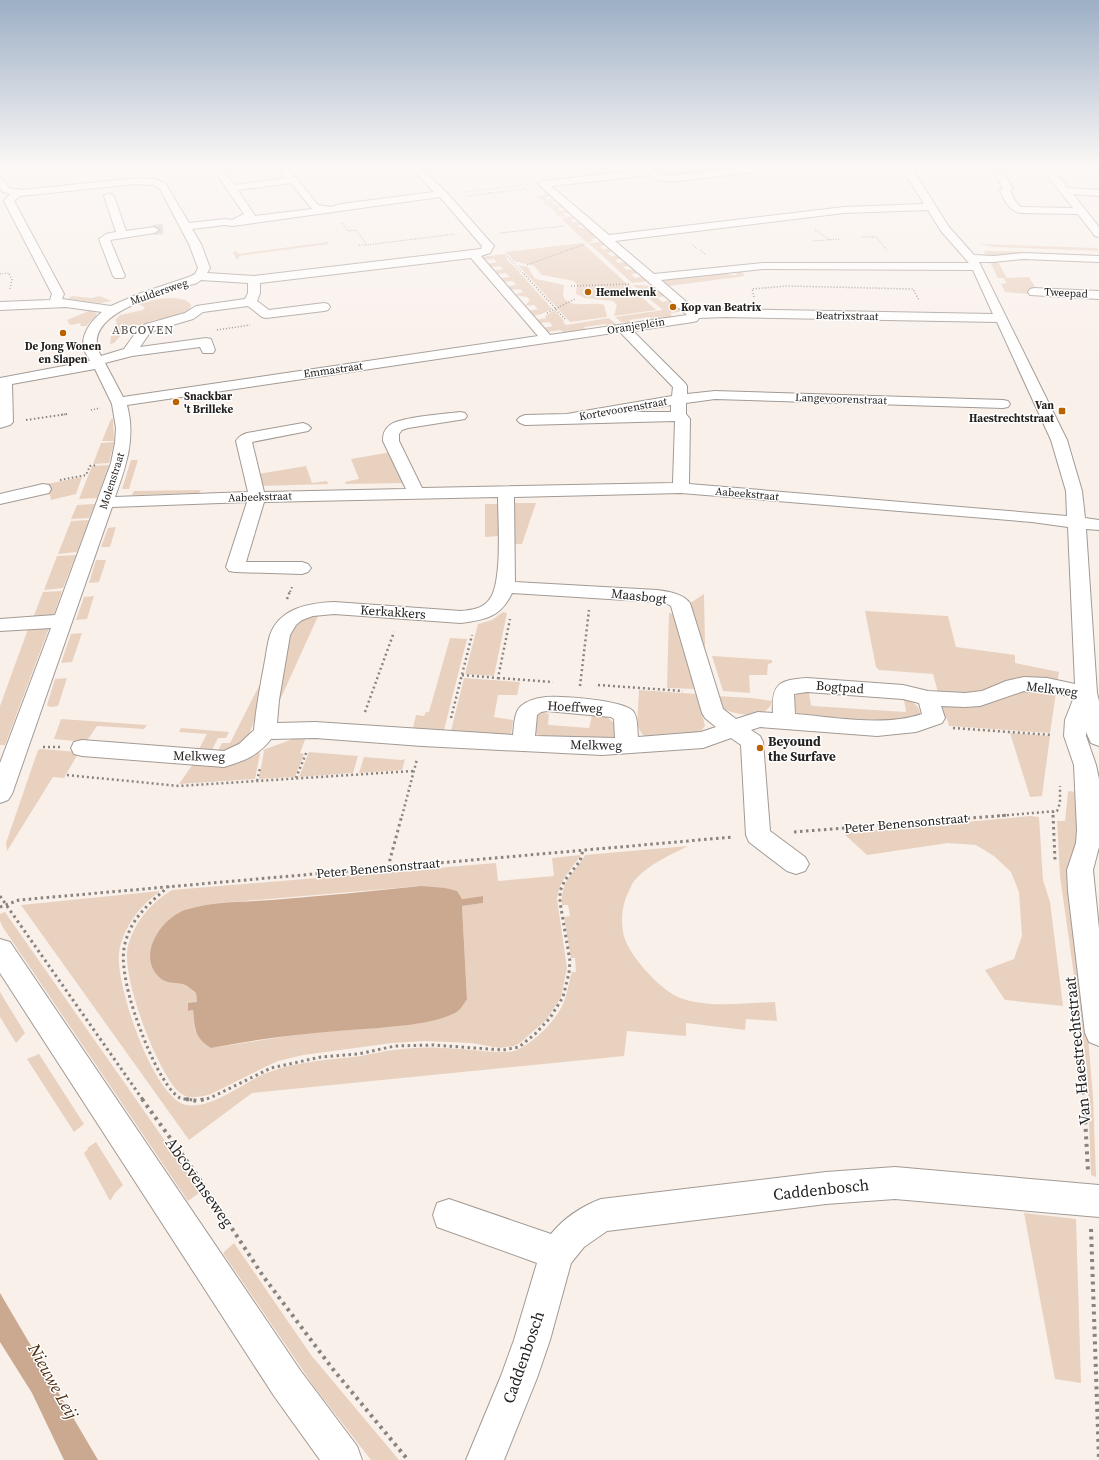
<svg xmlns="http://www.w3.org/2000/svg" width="1099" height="1460" font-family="'Source Serif 4',serif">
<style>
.green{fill:#e9d1c0;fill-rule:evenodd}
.water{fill:#cba890}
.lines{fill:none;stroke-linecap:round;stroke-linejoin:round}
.minor-tunnel{stroke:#cec7c1;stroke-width:10;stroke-dasharray:10 5;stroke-linecap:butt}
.minor-casing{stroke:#a29a94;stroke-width:2}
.path-far5{stroke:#88837f;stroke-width:1;stroke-dasharray:1 1.5;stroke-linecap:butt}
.path-far4{stroke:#88837f;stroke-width:1.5;stroke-dasharray:1 2;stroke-linecap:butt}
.path-far3{stroke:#88837f;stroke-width:2;stroke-dasharray:1.5 2.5;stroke-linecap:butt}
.path-far2{stroke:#88837f;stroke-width:2.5;stroke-dasharray:2 3;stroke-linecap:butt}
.path-far1{stroke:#88837f;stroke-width:3;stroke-dasharray:2.5 3.5;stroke-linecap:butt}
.path{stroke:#88837f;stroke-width:4;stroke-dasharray:3 4.5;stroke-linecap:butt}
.minor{fill:#fff;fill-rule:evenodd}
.poi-dot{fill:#bb6200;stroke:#fff;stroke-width:1.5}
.labels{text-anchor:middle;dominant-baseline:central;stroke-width:3;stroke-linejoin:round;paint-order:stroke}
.far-street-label{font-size:11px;fill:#24211f;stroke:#fff}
.far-poi-label{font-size:11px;font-weight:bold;fill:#24211f;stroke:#fff;text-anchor:start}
.far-neighbourhood-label{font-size:12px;letter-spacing:1px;fill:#4f4843;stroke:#fff}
.street-label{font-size:13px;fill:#24211f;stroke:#fff}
.poi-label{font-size:13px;font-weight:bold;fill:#24211f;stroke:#fff;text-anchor:start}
.near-street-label{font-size:16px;fill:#24211f;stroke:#fff}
.near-water-label{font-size:17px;font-style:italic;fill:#4c290b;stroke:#fff}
</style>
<rect width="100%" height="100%" fill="#f9f0ea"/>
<path class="green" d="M654 165H783L665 177 650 169 651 166Z
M550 194 552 196 545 197 547 200 555 199 558 201 551 202 554 205 561 204 564 207 557 208 560 211 568 210 571 213H563L566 216 559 217 554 211 544 203 545 202 543 200H541L535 196Z
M575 216 577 218 570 220 573 222H581L584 224 577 226 580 228H588L600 238 591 239 593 241 587 243 563 220H564L562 218Z
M603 241 608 245 600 246 603 249 611 248 615 251 607 253 611 256 619 255 623 258 615 260 619 263 627 262 631 265 623 267 627 270 635 269 639 273 631 274 635 278 644 277 649 281 632 283 592 246 588 244Z
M328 242 329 244 239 256V259H236L233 252 236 251 238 254Z
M582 243 656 310 614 316 617 305 613 301 585 298 576 294 577 285 574 281 542 275 534 266 514 261 506 252Z
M978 244 1097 248 1099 251 994 247Z
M984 251H996L1099 255V258L1012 254 987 257Z
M503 254 507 258 506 259 520 272 519 273 521 275H522L535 290 548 304H547L553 309 541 314 533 316 529 311 538 309 534 305 525 306 530 300 527 297 515 295 523 292 520 289 510 290 507 286 516 285 513 281 504 282 501 278 510 277 506 273 497 274 494 271 503 269 500 266 491 267 488 264 497 262 494 259 485 260 482 257Z
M990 262H998L1007 278 1029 277 1037 290H1028L1030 294 1005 292 1001 284 1006 283 1004 278H998Z
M518 265 528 267 533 276 536 279 564 285 563 296C569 310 593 301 604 305L607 317 570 322Z
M736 272H742L745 276 669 286 663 280 727 273 729 275H737Z
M633 285 655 286 657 288 649 290 653 294 662 292 666 296 657 297 662 302 671 300 684 311 671 313V315L674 318 654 321 650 317 629 320 631 323 621 322 615 317 663 310Z
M72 296 92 298 99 296 112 301 100 303 68 299Z
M173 298 185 300 191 304C191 318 160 318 151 321 146 322 150 323 146 324 141 326 135 324 130 325L114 343 110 344 112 331 117 322 115 320 120 315 143 310 145 307 138 304 158 299Z
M91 310 95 312 97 315 86 326H80L81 323 70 325 67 320Z
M555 310 564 321 563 322 566 325 609 318 617 325 608 326 606 324 584 327 587 331 566 334 560 330 546 332 543 328 553 326 549 322 539 323 536 320 546 318 545 316Z
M111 419H113L114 441H102Z
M114 442 109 463 93 464 101 443Z
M391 452 406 483 346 484 345 482 359 479 351 459Z
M131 460H138L129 489H122Z
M109 465 97 498 79 499 92 466Z
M306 466 312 483 327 481 328 484 260 486 258 474Z
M82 477 76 494 51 500 47 484Z
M201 490 199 493 132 495 134 491Z
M513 503H536L522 544H514Z
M95 504 89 518 71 519 77 505Z
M485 504H499V536L485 537Z
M89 520 77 552 58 554 71 521Z
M116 527 110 547H101L108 528Z
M76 555 63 588 44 590 57 556Z
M96 560H106L99 582 89 583Z
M62 591 53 617 33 618 43 592Z
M704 594 705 646H702L689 604Z
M94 596 87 619 76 620 84 597Z
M865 611 948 616 956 647 1015 655V663L1059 672 1057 682 1010 680 976 694 938 692 933 674 879 670 876 667Z
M503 612 507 613 494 676 465 674 478 624 492 620Z
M669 613 675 614 696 689 667 688Z
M319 614 280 700H278L291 630 300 620Z
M49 628 5 745H0V706L28 629Z
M82 633 72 662 61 663 71 634Z
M450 638 467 639 443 734 412 732 416 715 424 716 426 712H429Z
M712 656 772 660V663L768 664 767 675H749L750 693 723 691Z
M67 678 58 706 50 707 47 705 55 679Z
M464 678 520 682 517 695H498L494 717 513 720 511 735H450Z
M261 682H262C259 700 254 743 233 750 228 751 222 752 217 752L222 743H230Z
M639 690 697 694 705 726 699 734 648 738 642 734 637 725Z
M1030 690 1056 693 1050 733 949 726 947 719 944 717 941 703 985 704 996 701 1011 693Z
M798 692 809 693 811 705 813 706 905 712 906 711 904 700 905 699C914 702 921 707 920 716L881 723 799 715 796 712 794 698Z
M717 696 751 698 772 701C768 720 738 716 724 709Z
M543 712 549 714 548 724 549 725 589 728 592 716 607 717 614 723V737L612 739 541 737 535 733 536 716Z
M61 719 147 725 144 729 97 726 86 742 54 739Z
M181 728 229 732 226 738H218L211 752 200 751 199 749 207 734 179 732Z
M1010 733 1050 736 1042 796 1030 797Z
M306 737 300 753 304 754 295 777 259 779 264 751 263 750 293 739Z
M41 749 79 752 64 778 53 777 7 851 6 843 38 750Z
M259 752 260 754 255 779 179 784 193 764 224 766Z
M309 752 358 756 353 773 299 777Z
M364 757 402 760 405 759 402 770 359 773Z
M1070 791 1080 793 1087 1025 1093 1097 1096 1177 1091 1175 1087 1068 1060 876 1057 821H1065L1068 792Z
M1031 816 1039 817 1043 880 1050 902 1063 1006 1005 1000 985 970 1014 959 1022 936 1019 892 1011 872 994 856 976 845 948 843 867 855 843 833Z
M688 846C670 855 649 864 635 880 632 883 630 889 628 893 622 905 621 920 623 932 626 953 658 987 676 996 702 1009 746 1003 775 1002L777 1021 746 1019 745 1030 686 1023V1036L627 1031 624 1056 252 1093 189 1140 21 905 160 891C140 906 123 927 119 953 115 983 153 1098 186 1105 212 1109 241 1084 264 1074 295 1061 328 1060 361 1056 372 1054 383 1051 394 1050 409 1048 426 1047 442 1048 462 1048 482 1052 502 1052 507 1052 513 1052 517 1050 536 1041 558 1019 565 999 568 990 569 981 572 972H576L575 958H571L564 917 570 916 568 905H562C561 878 574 875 585 855Z
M581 855C571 870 559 880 557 899L567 968 561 997 546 1020 520 1043 514 1046 500 1048 471 1043 425 1041 392 1043 303 1055 278 1061 267 1066 211 1094C201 1097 187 1100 179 1092 157 1072 120 974 128 946 135 921 151 903 172 890L496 863 498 881 554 876 552 858ZM421 886 461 899 483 896V903L462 906 467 998 453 1014 430 1021 399 1026 308 1033 211 1048 195 1030 193 1010 188 1011 197 1002 196 993 185 985 232 902Z
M5 912 191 1178 199 1193 188 1201 2 926 0 921V914Z
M0 992 25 1033 16 1043 0 1017Z
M39 1054 84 1124 74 1132 27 1059Z
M96 1142 123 1185 115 1193 110 1201 84 1153 88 1149 87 1148Z
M1024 1213 1076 1219 1081 1383 1055 1379Z
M234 1243 311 1355 399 1460H371L315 1388 223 1253Z"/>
<path class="water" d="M421 886 445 888 457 891 462 899 483 896V903L462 906 467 999C463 1005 460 1011 453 1014 425 1027 370 1028 338 1031 296 1034 253 1040 211 1048 194 1037 195 1029 193 1010L188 1011V1003L197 1002 196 993C192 990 188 986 183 984 173 982 165 984 158 976 137 954 162 918 185 910 213 901 244 902 272 900 322 896 372 891 421 886Z
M0 1293 98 1460H64L32 1393 0 1342Z"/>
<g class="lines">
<path class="minor-tunnel" d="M154 230 163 229"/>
<g class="minor-casing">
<path id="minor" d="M210 165H220L234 185 286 178 276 165H286L318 205 331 207 341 204 434 192 408 165H418L448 194 492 244 494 246 490 253 481 256 550 335 687 315 601 241 538 184 543 181 642 170 640 168 643 165H653L651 168 662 175 669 176 766 165H795L790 168 669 182 656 179 650 175 551 186 609 235 844 207 924 204 900 165H910L949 227 974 255 994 256 1023 253 1099 256V262L1023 259 994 262H979L1067 440 1082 491 1085 518 1099 520V530L1086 529 1097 693 1099 701V746L1091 743 1086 732V736L1096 765 1099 779V847L1093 870 1099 929V1046L1089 1042 1085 1033 1068 891 1067 870 1076 843 1077 830 1074 765 1064 736 1065 720 1074 697 1047 692 1024 691 980 706 965 707 941 706 945 718 942 723 916 732 877 736 760 727 751 730 760 736 763 742 770 831 805 857 809 864 805 871 796 874 787 871 749 842 746 835 741 745 731 738 703 748 602 755 422 746 315 738 271 739C259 755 244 761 224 767L82 756 74 754 71 748 74 742 82 740 224 751 239 744 254 730C256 708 260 687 264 666 266 656 267 645 270 635 280 608 309 603 334 602L461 611C471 610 482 609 489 600 503 584 498 520 498 497L264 502 246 562H302L308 564 311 568 308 572 302 574 235 572 229 571 226 567 247 502 112 507 12 794 8 800 0 803V763L51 628 0 631V619L55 615 111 463 115 443 116 428 112 404 95 369 12 384 13 422 10 425 0 428V378L90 361C89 358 86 354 84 350 80 335 91 321 102 312L66 307 0 310V302L50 300 52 294 4 201 10 194 3 192 0 188V178L3 179 9 188 22 190 136 178 155 179 165 183 189 223 225 219 232 220 244 214ZM291 183 312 209 255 216 238 190ZM136 184 153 185 160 189 189 244 198 268 195 274 189 277 141 293 111 306 62 299 64 294 14 201 20 196ZM440 197 482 246 481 249 254 276 207 273 210 268 201 244 192 229 225 225 233 226ZM928 210 941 231 969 263H763L654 274 615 241 844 213ZM471 258 538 336 123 397 105 363 132 356 200 347 203 353H213L215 350 211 339 206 338 140 347 149 334 156 330 193 319 203 312 248 306 262 317 266 318 324 311 328 310 330 307 328 304 324 303 269 310 257 301 260 293V283ZM763 269 973 270 993 314 725 309 697 311 661 280ZM201 280 248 283V293L245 299 196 306 185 313 146 324 139 328 124 349 101 356C76 312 170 292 197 283ZM725 317 997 322 1051 440 1066 491 1067 516 689 484 690 419 686 414V403L715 399 1003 408 1008 407 1010 404 1008 401 1003 400 715 391 687 394V386L685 383 633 331 693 322 697 321 699 318ZM620 332 673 387 672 396 567 414 525 415 520 417 517 420 520 423 525 425 675 421 673 483 422 488 399 441V434L402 430 408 428 465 419 467 416 465 413 460 412C445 414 400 417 390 425 384 430 383 434 383 441L406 489 264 492 252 442 308 431 311 428 308 425 303 423 247 433C242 435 239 436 236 441L248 492 115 497C126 466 136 438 127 405ZM671 405V412H626ZM681 493 1032 522 1068 527 1075 684 1047 678 1024 677 1006 681 982 691 965 693 928 691 903 685 807 678C780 680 771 683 773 713L758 712 736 719 723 709 690 603C682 593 669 592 657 590L515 582 514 497ZM512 593 657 602 666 603 671 606 702 713 705 718 716 727 701 732 638 737C637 729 638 717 633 711 622 700 562 696 546 697 537 698 528 700 521 706 514 712 514 726 513 735L315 722 277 723 279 700 290 635 296 625 302 620 313 616 334 614 461 623C485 620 501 617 512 593ZM807 692 903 699 919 703 922 714C884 727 835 717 795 714L794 694ZM547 711 611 717 614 719 615 738 535 736 537 715 541 712Z
M1039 165H1049L1068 188 1099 190V196L1073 194 1099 227V237L1095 236 1078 214 1020 213C1009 210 1005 201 1000 191L1003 188 996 176 998 174H1004L1013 188 1010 191 1016 202 1021 207 1073 208Z
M109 193 114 196 126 231 154 227 159 230 154 233 110 240 125 276 123 278H115L113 276 99 239 106 234 116 232 104 196Z
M1034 288 1099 291V299L1030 295 1028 292 1030 289Z
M43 484 49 485 51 489 49 493 0 504V494Z
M0 939 10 942 300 1370 357 1446 362 1460H320L274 1396 0 973Z
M895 1167 1099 1185V1217L895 1199 826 1204 607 1231 584 1247 571 1263 550 1340 537 1378 504 1460H466L501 1376 514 1340 537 1263 437 1227 433 1215 437 1203 449 1199 551 1234C564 1218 582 1206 601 1199L826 1172Z"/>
</g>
<path class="path-far5" d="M521 185 527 191
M464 192 523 185
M489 192 495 198
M466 196 525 189
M342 223 348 231 356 230 367 245 455 234
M815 230 830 240
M500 233 564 226
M862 237H876L887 250
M813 241 839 239
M692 244 697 249
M359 245H367
M700 250 706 255
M505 254 525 275
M527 265 585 244
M0 274 8 273 10 275"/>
<path class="path-far4" d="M9 274 12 279 10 289
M524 274 565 319
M571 286 630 284
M754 297 752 289 787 286 913 289 919 300
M547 313 575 299
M217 330 250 325
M91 410 100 408
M61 415 67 414"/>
<path class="path-far3" d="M26 420 67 414
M60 480 86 475 90 466 97 465
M290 592 292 587"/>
<path class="path-far2" d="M287 599 290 591
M462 675 498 678 510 619
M498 678 553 682
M598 685 683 691
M580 686 589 610
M365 712 394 632
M451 718 472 635
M953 728 1052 735
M43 747H60
M67 775 179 786 413 771
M296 778 307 751
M257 781 260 768
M1053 811V816
M402 816 417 759
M997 816 1057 811 1060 803V786"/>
<path class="path-far1" d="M1053 815 1055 860
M794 832 1009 815
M388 867 402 815
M169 886C151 902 133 916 126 940 121 955 124 971 127 986 132 1011 158 1085 180 1098 183 1099 188 1099 192 1100
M0 896 143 1100
M0 907 19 900 733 837
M1080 1050 1084 1100
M201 1100 210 1098 271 1068 321 1057 358 1054 395 1046 433 1045 503 1050 519 1047 535 1034 550 1018 563 997 569 973 570 961 560 902V891L565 880 580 861 583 850"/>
<path class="path" d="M142 1099 197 1175 263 1276 332 1368 408 1460
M186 1099 197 1101 205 1099
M1084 1099 1088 1171
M1091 1229 1099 1460"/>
<use href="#minor" class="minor"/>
</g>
<linearGradient id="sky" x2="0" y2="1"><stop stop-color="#9cafc5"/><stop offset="0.45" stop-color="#fcf8f6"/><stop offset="1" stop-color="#fcf8f6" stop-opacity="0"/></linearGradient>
<rect width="1099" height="369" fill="url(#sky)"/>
<g class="poi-dot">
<circle cx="588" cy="292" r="4"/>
<circle cx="673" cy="307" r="4"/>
<circle cx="63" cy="333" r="4"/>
<circle cx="176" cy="402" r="4"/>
<rect x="1058" y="407" width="8" height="8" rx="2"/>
<circle cx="760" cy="748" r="4"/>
</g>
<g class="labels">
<g class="far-street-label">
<text transform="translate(159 292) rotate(-19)">Muldersweg</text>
<text transform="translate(1066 293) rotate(3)">Tweepad</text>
<text transform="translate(847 316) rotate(1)">Beatrixstraat</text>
<text transform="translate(636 326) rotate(-9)">Oranjeplein</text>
<text transform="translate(333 370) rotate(-8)">Emmastraat</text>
<text transform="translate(841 399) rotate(2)">Langevoorenstraat</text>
<text transform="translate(623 409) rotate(-10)">Kortevoorenstraat</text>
<text transform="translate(112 481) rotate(-72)">Molenstraat</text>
<text transform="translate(747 494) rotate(5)">Aabeekstraat</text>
<text transform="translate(260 497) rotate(-2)">Aabeekstraat</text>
</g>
<g class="far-poi-label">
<text x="596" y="292">Hemelwenk</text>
<text x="681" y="307">Kop van Beatrix</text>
<text x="63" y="346" text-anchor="middle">De Jong Wonen<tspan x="63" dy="13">en Slapen</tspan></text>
<text x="184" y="396">Snackbar<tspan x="184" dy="13">'t Brilleke</tspan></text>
<text x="1054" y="405" text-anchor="end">Van<tspan x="1054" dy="13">Haestrechtstraat</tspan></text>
</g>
<g class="far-neighbourhood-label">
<text x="143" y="330">ABCOVEN</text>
</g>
<g class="street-label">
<text transform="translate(639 596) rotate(6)">Maasbogt</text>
<text transform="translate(393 612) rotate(4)">Kerkakkers</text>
<text transform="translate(840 687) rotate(4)">Bogtpad</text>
<text transform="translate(1052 689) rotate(7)">Melkweg</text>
<text transform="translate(575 707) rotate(3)">Hoeffweg</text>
<text transform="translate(596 745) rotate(1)">Melkweg</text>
<text transform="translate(199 756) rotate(1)">Melkweg</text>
<text transform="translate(906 823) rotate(-5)">Peter Benensonstraat</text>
<text transform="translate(378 868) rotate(-5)">Peter Benensonstraat</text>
</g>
<g class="poi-label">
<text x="768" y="741">Beyound<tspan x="768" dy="15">the Surfave</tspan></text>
</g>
<g class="near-street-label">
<text transform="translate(1077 1051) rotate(-96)">Van Haestrechtstraat</text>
<text transform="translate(200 1182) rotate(55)">Abcovenseweg</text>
<text transform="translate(821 1189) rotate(-6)">Caddenbosch</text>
<text transform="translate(523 1357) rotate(-71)">Caddenbosch</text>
</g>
<g class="near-water-label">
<text transform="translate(53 1381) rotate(61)">Nieuwe Leij</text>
</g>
</g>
</svg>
